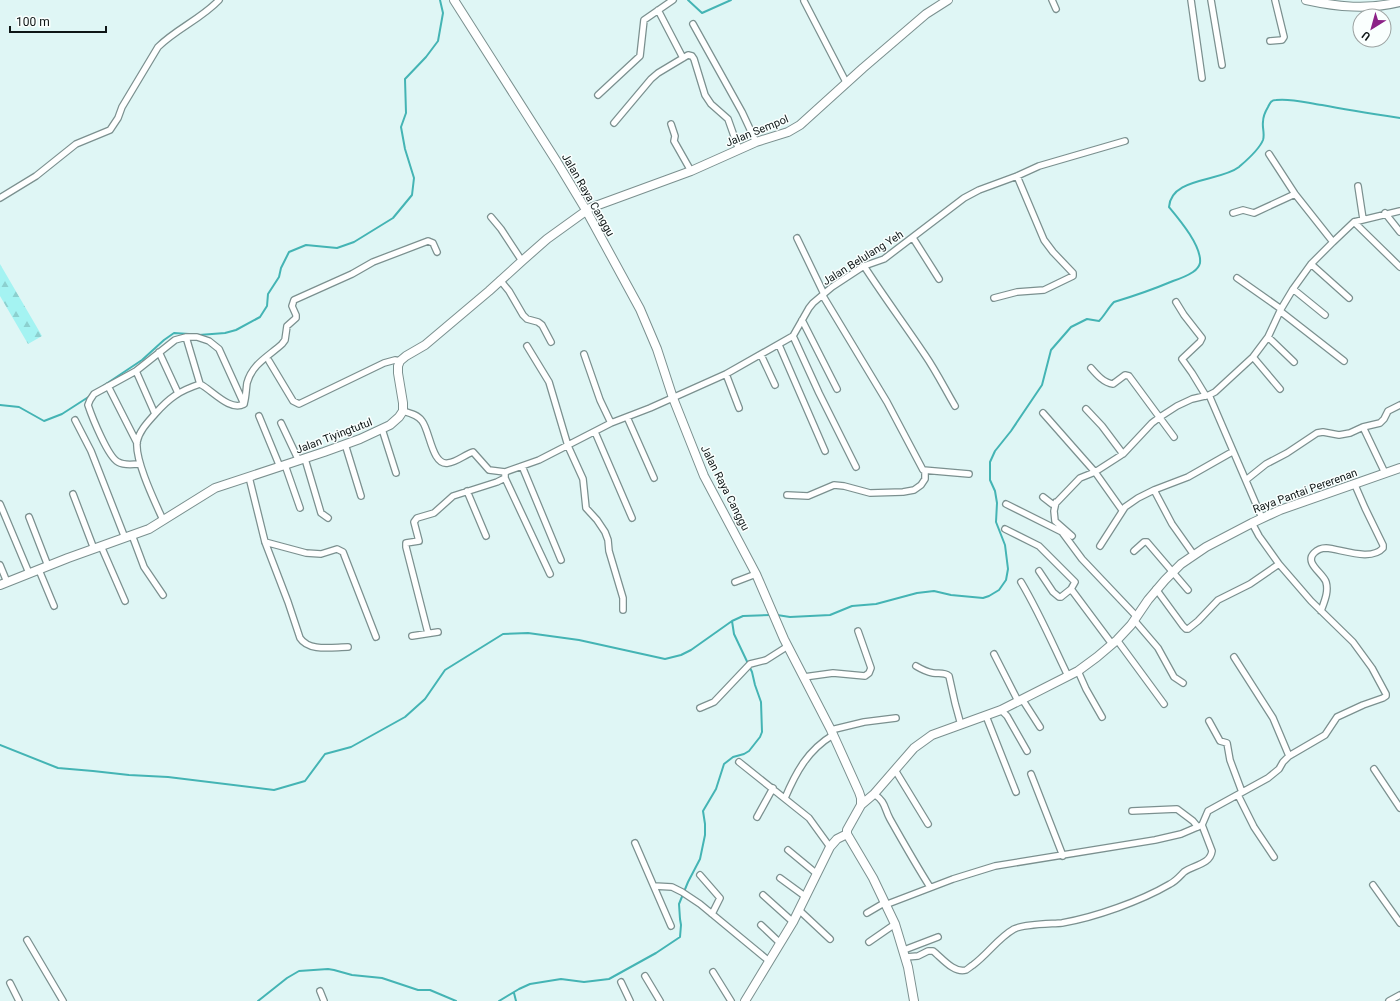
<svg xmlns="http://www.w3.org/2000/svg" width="1400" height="1001" font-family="Roboto,sans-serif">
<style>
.forest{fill:url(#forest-firs)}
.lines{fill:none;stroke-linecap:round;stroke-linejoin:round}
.stream{stroke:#44b4b4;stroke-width:2}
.street-casing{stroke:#7b908f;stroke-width:8}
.secondary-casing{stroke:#7b908f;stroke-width:10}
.street{stroke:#fff;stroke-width:5.5}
.secondary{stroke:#fff;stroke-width:8}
.labels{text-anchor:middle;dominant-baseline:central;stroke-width:3;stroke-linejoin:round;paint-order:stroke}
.street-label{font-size:11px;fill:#0e1616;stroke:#fafffe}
</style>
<defs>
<pattern id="forest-firs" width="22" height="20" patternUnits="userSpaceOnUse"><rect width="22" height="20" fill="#a4f3f2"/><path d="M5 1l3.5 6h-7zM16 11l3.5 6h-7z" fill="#8cd0cf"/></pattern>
</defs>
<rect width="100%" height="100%" fill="#dff6f5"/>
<path class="forest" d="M0 264 42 336 28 344 0 296Z"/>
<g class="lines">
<path class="stream" d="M688 0 702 13 731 0
M199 335 225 333 236 330 260 317 267 306 268 294 279 277 281 268 289 252 306 245 337 248 354 242 393 218 412 195 414 178 405 149 401 127 406 113 405 79 426 57 438 41 443 13 440 0
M103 386 142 360 164 340 174 333 189 334
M0 405 19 407 44 421 62 414 90 396
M777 615 790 617 830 615 852 606 876 604 917 593 934 591 951 595 983 598 989 596 999 590 1006 580 1008 569 1005 545 996 522 997 503 995 491 990 480V462L995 451 1011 431 1042 385 1051 350 1071 327 1087 319 1099 321C1105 315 1108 308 1114 302 1134 296 1154 289 1173 281 1179 279 1187 276 1193 272 1196 270 1199 267 1200 263 1202 246 1179 219 1169 207 1171 177 1220 182 1239 167 1247 160 1259 150 1263 140 1265 134 1262 127 1263 122 1263 116 1265 112 1268 107 1270 103 1271 100 1276 100 1291 98 1307 103 1322 105 1348 110 1374 114 1400 118
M0 745 58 768 93 771 129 775 168 777 274 790 305 781 325 754 351 747 405 717 425 699 445 670 503 634 528 633 579 640 665 659 681 655 691 650 732 621 743 616 771 615
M514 993 516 1001
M258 1001 287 978 299 971 328 969 334 970 352 975 382 978 418 990H430L456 1001
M499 1001 519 989 530 984 561 979 584 982 609 979 656 953 680 937 681 925 680 919 679 904 688 882 700 859 705 835V824L703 811 716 789 724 764 733 757 744 754 749 751 760 737 762 732 761 702 755 685 752 672 734 634 732 621"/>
<g class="street-casing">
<path id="street" d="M1052 0 1056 9
M1191 0 1202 78
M1211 0 1222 65
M804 1 846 82
M658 10 683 58
M693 24 742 112 756 142
M1270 41 1282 40 1284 37 1275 0
M598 95 640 56 644 20 673 0
M614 123 651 79 658 73 688 55 692 56 694 59 705 95 711 104 728 119 739 150
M671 124 675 136 674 141 691 171
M1269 154 1295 194 1333 242
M1358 186 1363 219
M0 198 36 176 76 144 110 130 118 118 122 107 158 47C176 29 201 19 219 0
M1233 213 1243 210 1254 213 1295 194
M1385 213 1400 232
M491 217 501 229 522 261
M1354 222 1400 267
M797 238 824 294
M913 238 939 279
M1311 264 1349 298
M864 266C884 297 905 325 925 355 936 371 945 389 955 406
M1237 278 1281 309
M500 280 509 291 523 315 527 319 538 322 542 325 551 342
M1293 289 1325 315
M823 296 887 402 923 470 969 474
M994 298 1017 292 1044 290 1073 276V273L1053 252 1044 240 1017 176
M1176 302 1184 315 1202 338 1200 342 1182 359 1192 373 1206 396
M1280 311 1344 361
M802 320 837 389
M793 336 819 393 856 467
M186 337 200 384
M1268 337 1294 362
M779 345 825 451
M527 346 549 382 568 446 583 479 586 508 597 520 605 532 608 540 609 551 623 598V610
M159 352 178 393
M584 354 600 400 611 423
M761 355 775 385
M1253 357 1280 389
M269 361 293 401 299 404 384 363 395 360 400 361
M1091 368C1097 375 1104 383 1113 384L1125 375 1129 376 1174 437
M136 371 155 414
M726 374 739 408
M108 386 137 443
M1209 395 1262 518
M1086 409 1102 426 1123 454
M403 411C410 413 418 415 422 421 430 431 432 466 448 463 457 462 464 455 473 452L489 470 505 472 539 460 611 423 650 408 726 374 793 336 809 308 813 303 832 287 864 266 884 259 964 198 979 190 1017 176 1039 166 1125 141
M1043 413 1095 472 1122 510
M259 416 280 467
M627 417 654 478
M75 420 91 451 125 538
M281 423 299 461
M1363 427 1385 473
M382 429 396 473
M595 432 632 518
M345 444 361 496
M305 459 321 513 328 518
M140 464C132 464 125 466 118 462 108 457 92 417 88 405L90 400 94 394 136 371 175 340 186 337H197L209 341 219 349 244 404
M285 465 300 508
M522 466 561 560
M249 477 265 542 288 602 300 638C309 652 333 647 348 647
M505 478 550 574
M1246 480 1266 464 1287 453 1317 433 1323 432 1339 435 1350 433 1363 427 1380 423 1384 419 1388 411 1400 405
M1154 490 1172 524 1194 555
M467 491 486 536
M73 494 94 549
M787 495 808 496 834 485 844 486 870 493 903 492 914 490 921 485 925 479V471
M1043 497 1052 504H1055L1080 478 1095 472 1123 454 1152 423 1160 417 1177 406 1192 399 1209 395 1215 392 1253 357 1268 337 1281 309 1293 289 1311 264 1333 242 1354 222 1400 211
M1056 502 1054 511 1055 521 1072 536
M0 504 29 573
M1006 504 1062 532 1082 559 1137 617
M29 517 48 566
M163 520C155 502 135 461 137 442 139 431 148 422 155 414 169 398 179 391 200 384 212 390 230 412 244 404 246 397 246 390 247 383 252 364 269 356 282 344L285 340 287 326 296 318V315L292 306 294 300 352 274 373 262 428 241 433 243 437 252
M1005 529 1039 546 1075 582 1071 589
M132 535 144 567 163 595
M265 542 306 553 321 554 337 549 343 552 376 637
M101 546 125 601
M1100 546 1125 507 1138 498 1154 490 1188 477 1232 452
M1134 551 1144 542H1147L1188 590
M0 565 7 582
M39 570 54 606
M1039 571 1053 592 1059 597H1061L1071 589 1112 644
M735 582 756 574
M1021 582C1039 612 1053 645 1068 676
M1156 589 1183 626 1186 629H1188L1198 621 1218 600 1250 584 1279 564 1259 536 1252 523
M1321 611C1324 602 1329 592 1326 582 1323 573 1304 563 1314 553 1318 549 1321 548 1326 548 1341 549 1371 562 1383 548V545L1365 508 1355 485
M1134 620 1158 648 1174 677 1183 683
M428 633 406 547V543L419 541 414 522 417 518 434 513 453 496 497 482 505 478V472
M412 636 438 632
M1117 640 1164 704
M994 654 1018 701
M1234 657 1273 718 1289 756
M916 666C921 669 927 672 933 673 939 674 944 672 949 676L955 703 961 725
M1078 671 1086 689 1102 717
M804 677 833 673 865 676 869 673 871 668 858 631
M1022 699 1040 727
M700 708 714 702 750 664 766 660 788 646
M1001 710 1007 716 1027 751
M986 716 1016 792
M1209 721 1220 741 1227 743 1230 760 1242 792
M831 730 864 722 896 718
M739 762 809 818 830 847
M1374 769 1400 808
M895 770 928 824
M1031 774 1063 856
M874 794C886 802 884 808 890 819 903 842 916 865 930 887
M1238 795 1254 827 1274 857
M785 798C796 772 808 750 833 735
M1132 811 1177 809 1193 821 1198 827
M757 817 773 788
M635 843 671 926
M788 850 817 874
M700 875 720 898 712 914
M780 878 806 897
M1373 885 1400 923
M654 886 672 887 682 892 700 904 769 961
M763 895 793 922
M885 905 953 879 995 866 1155 840 1181 834 1202 825 1208 811 1268 778 1279 769 1283 762 1289 756 1325 735 1337 717 1363 705 1383 698 1386 696V694L1372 668 1353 642 1311 601 1279 564
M799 910 830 939
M867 913 884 903
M761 925 780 943
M27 940 63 1001
M869 942 895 924
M904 950 938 937
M906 957 918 956 928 951H933C941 957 954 974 966 970 968 969 971 966 973 965 988 954 998 938 1014 929 1024 924 1050 924 1062 923 1096 917 1141 901 1170 884 1176 881 1180 876 1184 872 1193 865 1210 865 1212 851L1202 825
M713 972 731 1001
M645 976 660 1001
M621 982 630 1001
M10 983 19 1001
M320 991 324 1001
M1389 1001 1400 995"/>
</g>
<g class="secondary-casing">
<path id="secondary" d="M454 0 557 162 586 210 640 309 657 349 673 398 704 476 756 574 784 639 831 730 859 792 861 798V805L847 830V834L873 878 895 924 908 967 914 1001
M1306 0C1338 7 1368 10 1400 2
M0 585 68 558 149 529 215 488 324 452 360 439 390 425 399 417 403 411V403L398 373V366L400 361 406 356 425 345 489 291 522 261 547 239 590 208 691 171 756 142 788 132 800 125 863 68 926 14 948 0
M861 805 874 794 914 748 932 735 1001 710 1078 671 1097 657 1117 640 1131 625 1148 600 1165 580 1181 564 1206 547 1252 523 1280 510 1400 468
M745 1001 793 922 830 847 837 839 847 834"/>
</g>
<use href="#street" class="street"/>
<use href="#secondary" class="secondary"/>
</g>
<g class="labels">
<g class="street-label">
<text transform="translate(757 131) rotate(-22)">Jalan Sempol</text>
<text transform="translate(588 195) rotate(60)">Jalan Raya Canggu</text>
<text transform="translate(863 258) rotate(-32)">Jalan Belulang Yeh</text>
<text transform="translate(334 436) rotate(-21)">Jalan Tiyingtutul</text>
<text transform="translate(725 488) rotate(63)">Jalan Raya Canggu</text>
<text transform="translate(1305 491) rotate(-20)">Raya Pantai Pererenan</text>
</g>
</g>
<g transform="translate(1372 28) rotate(217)"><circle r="19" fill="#fafffe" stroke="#9ca2a1"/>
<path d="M0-3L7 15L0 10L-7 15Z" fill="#8c2287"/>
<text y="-6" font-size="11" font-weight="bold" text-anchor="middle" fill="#0e1616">U</text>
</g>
<path d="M10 26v6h96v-6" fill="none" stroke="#0e1616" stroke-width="2"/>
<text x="16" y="26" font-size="12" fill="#0e1616" stroke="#fafffe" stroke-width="3" paint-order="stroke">100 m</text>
</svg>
